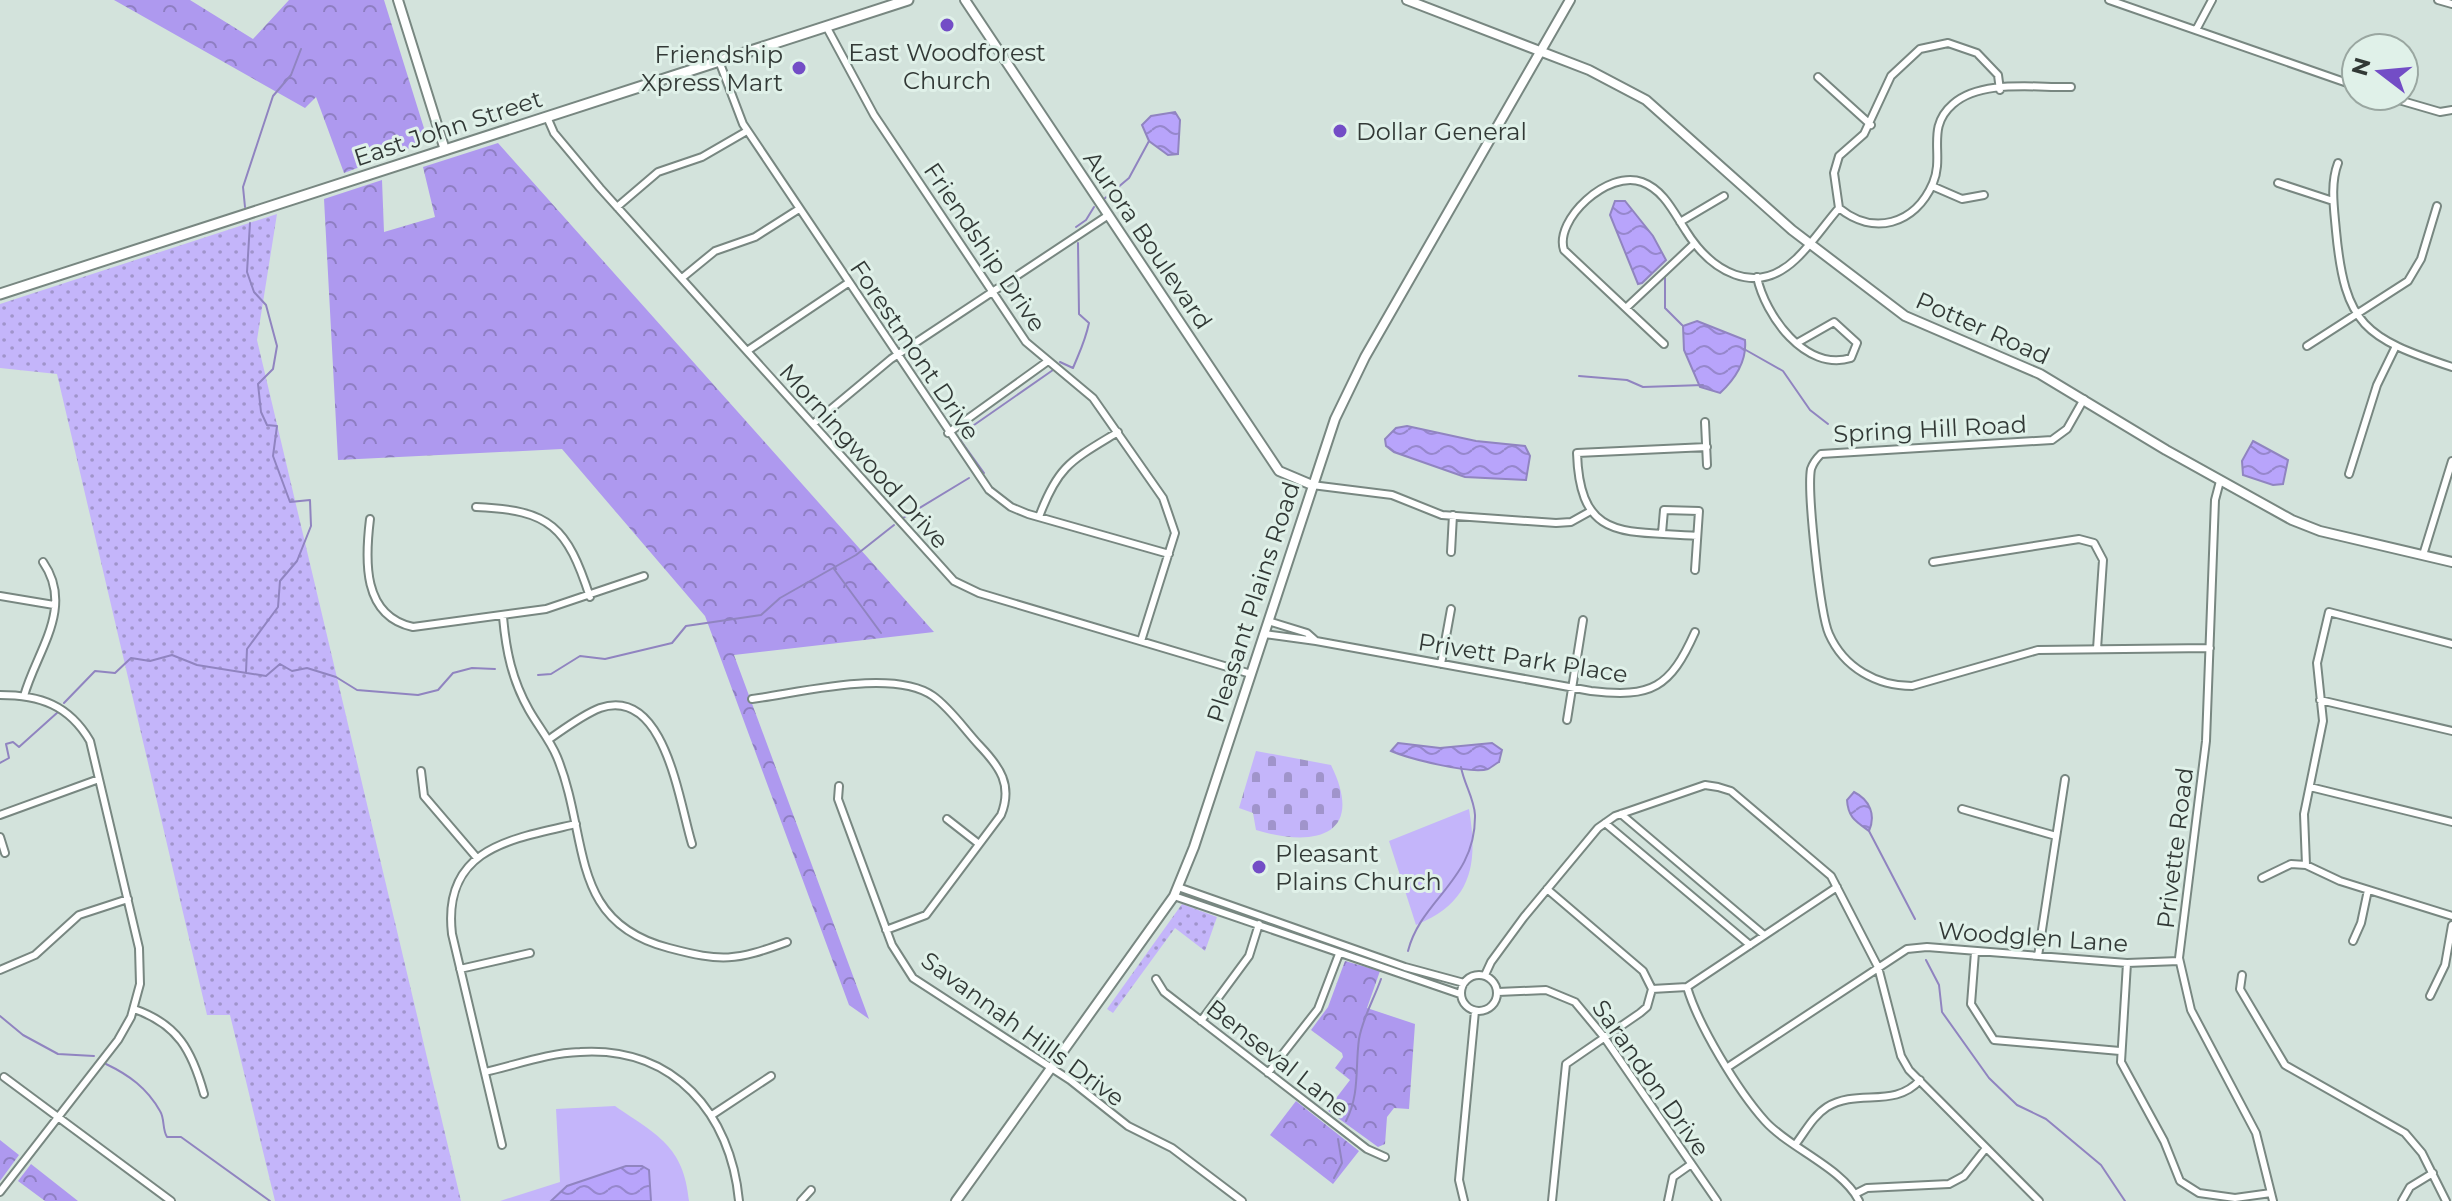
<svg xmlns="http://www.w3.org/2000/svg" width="2452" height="1201" font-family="Montserrat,sans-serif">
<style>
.grass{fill:url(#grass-dots)}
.forest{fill:url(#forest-crowns)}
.cemetery{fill:url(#cemetery-stones)}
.green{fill:#c4b5fa}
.water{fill:url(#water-waves);stroke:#9084c0;stroke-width:2}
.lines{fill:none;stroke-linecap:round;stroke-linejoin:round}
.stream{stroke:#9084c0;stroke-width:2}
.minor-casing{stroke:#788781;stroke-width:10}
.tertiary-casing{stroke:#788781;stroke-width:12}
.secondary-casing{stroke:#788781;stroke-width:13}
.minor{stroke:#fff;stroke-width:6}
.tertiary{stroke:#fff;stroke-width:8}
.secondary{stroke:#fff;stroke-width:9}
.poi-dot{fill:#734dc6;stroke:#e0f1e9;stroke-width:3}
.labels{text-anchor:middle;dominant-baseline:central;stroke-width:6;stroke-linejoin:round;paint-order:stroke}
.poi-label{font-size:24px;fill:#323936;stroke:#e0f1e9;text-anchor:start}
.street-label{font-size:24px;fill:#323936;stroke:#e0f1e9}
</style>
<defs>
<pattern id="grass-dots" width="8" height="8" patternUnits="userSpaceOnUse" patternTransform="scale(2)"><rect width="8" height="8" fill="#c4b5fa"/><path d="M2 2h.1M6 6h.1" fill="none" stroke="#a094cb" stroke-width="1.8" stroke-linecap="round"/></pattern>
<pattern id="forest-crowns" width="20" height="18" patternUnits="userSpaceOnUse" patternTransform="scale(2)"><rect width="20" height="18" fill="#ae99ef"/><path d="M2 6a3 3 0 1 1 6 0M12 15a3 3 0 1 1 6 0" fill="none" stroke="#8e7ec2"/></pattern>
<pattern id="cemetery-stones" width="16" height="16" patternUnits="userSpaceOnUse" patternTransform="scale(2)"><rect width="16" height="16" fill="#c4b5fa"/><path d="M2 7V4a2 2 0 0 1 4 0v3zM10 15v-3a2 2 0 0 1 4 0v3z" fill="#a094cb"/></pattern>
<pattern id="water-waves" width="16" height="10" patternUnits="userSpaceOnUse" patternTransform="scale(2)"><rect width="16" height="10" fill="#b8a4fb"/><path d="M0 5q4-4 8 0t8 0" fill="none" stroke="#9687cc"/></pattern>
</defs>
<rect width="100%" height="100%" fill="#d3e3dc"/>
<path class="grass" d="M277 214 257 340 461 1201H275L230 1015H207L57 374 0 368V304Z
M1182 904 1217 917 1205 951 1175 928 1113 1013 1107 1009Z"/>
<path class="forest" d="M114 0H190L253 39 289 0H384L428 141 344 173 316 97 305 108Z
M498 143 934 632 734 655 869 1019 849 1005 705 616 562 449 338 460 324 199 382 180 384 232 435 217 423 167Z
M1345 961 1380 971 1367 1008 1415 1024 1409 1109 1394 1108 1387 1117 1385 1144 1378 1147 1327 1110 1350 1080 1335 1068 1343 1057 1342 1053 1311 1030 1328 1007Z
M1296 1101 1359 1151 1333 1184 1270 1135Z
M0 1140 19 1155 0 1181Z
M31 1164 78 1201H45L18 1181Z"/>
<path class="cemetery" d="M1256 751 1331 765C1366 836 1315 848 1256 830L1253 813 1239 808Z"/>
<path class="green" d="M1469 809C1478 863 1473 902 1416 925L1389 841Z
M615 1106C657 1135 684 1146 689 1201H500L560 1182 556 1109Z"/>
<path class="water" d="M1175 112 1180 120 1178 154 1168 155 1149 141 1142 125 1151 116Z
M1615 201H1625L1653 236 1666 260 1642 283 1638 284 1610 215Z
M1697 321 1745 340C1747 361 1735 379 1720 393L1700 387 1684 350 1683 326Z
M1407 426 1476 441 1525 446 1530 456 1526 480 1465 477 1394 452 1386 446 1385 439 1396 428Z
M2253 441 2288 460 2283 484 2273 485 2243 475 2242 461Z
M1398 743 1440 748 1492 743 1502 750 1499 762C1498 762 1489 769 1488 769 1472 775 1407 758 1391 751Z
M1854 792C1870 800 1876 815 1869 831 1855 821 1848 817 1847 800Z
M626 1166H642L649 1170 651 1201H551L567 1186Z"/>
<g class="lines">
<path class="stream" d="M1104 199 1129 178 1149 141
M245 207 243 187 273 96 291 75 301 49
M1076 227 1086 220 1094 207
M1665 277V308L1682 325
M1744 349 1783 371 1810 410 1828 424
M1060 362 1073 368C1079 353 1085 342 1089 323L1079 314 1078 243
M1579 376 1627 380 1643 387 1703 385
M984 473 961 441 964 432 1053 370
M903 518 969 478
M834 569 881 633
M246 672 247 649 278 607 280 581 297 561 311 526 310 500 290 502 273 456 277 426 267 425 261 412 258 384 273 369 277 346 266 305 254 292 247 272 250 223
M538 675 551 674 580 656 605 659 672 643 686 626 761 615 780 598 856 555 894 525
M64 703 95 671 115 673 131 658 150 661 172 655 197 665 266 676 280 664 292 671 307 668 336 677 357 690 418 695 438 690 453 673 472 668 495 669
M0 763 9 758 6 744 13 742 19 747 58 712
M1869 831 1915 919
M1408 951C1421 899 1476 880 1475 815 1474 798 1464 784 1461 767
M1926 960 1939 985 1942 1012 1989 1078 2017 1105 2046 1119 2101 1165 2125 1201
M0 1016 23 1035 58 1054 94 1056
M106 1064C129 1075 147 1088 160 1111 165 1119 162 1129 167 1137H181L270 1201
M1346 1121C1360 1094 1355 1068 1359 1039 1363 1017 1374 999 1381 979
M1334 1178 1342 1163 1338 1139"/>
<g class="minor-casing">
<path id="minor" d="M2109 0 2356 86
M2438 0 2452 4
M826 26 874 115 1026 342 1093 398 1163 498 1175 533 1141 641
M2196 30 2212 0
M719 61 743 124 989 490 1011 507 1028 514 1169 554
M1818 77 1871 125
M2000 90 1998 75 1977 53 1948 43 1920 49 1891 76 1864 134 1839 156 1834 173 1839 208C1873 236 1915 225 1933 183 1945 155 1925 128 1953 104 1981 79 2036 88 2071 87
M2385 96 2440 112 2452 110
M547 117 554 133 600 188 954 581 979 593 1251 674
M2338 163C2330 184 2334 208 2336 231 2345 326 2365 338 2452 367
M2278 183 2333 201
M1932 186 1962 199 1984 195
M617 207 658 172 702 157 747 131
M1680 222 1724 196
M1757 277C1765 315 1805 372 1851 358L1857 343 1834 322 1797 343
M682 278 715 251 755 237 799 209
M1626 308 1694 244
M1664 344 1564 250C1554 220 1608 169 1642 182 1664 190 1674 213 1686 231 1711 271 1755 298 1796 259 1812 244 1825 224 1839 208
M2307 346 2408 281 2421 259 2437 206
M747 351 848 283
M2084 399 2067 429 2052 440 1821 454C1816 459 1813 463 1811 469 1807 491 1820 614 1829 634 1844 668 1877 686 1912 686L2038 650 2210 648
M1705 422 1707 465
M813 424 891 359 1107 216
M948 433 1048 361
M2349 474 2377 385 2395 348
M2220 481 2215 500 2206 741 2179 958 2191 1010 2256 1133 2273 1201
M1312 485 1392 495 1442 515 1556 523 1571 522 1589 512
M476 507C551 510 567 527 590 597
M1039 517C1058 465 1072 460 1118 432
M370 519C365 560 362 616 413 627L546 609 644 576
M1662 533 1664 510 1699 511 1695 570
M1697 536C1625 530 1580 543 1577 453L1707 447
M1451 552 1453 515
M2423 555 2452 461
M1933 562 2079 539 2094 543 2103 560 2097 649
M0 596 54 605
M503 617C506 651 512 680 529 710 538 726 550 740 557 757 590 837 567 922 669 948 722 962 735 961 787 942
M1264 634 1316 641 1307 633 1268 621
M1316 641 1591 691C1652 698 1670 688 1695 632
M1441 664 1451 609
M0 695C40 695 69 705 90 741L139 948 140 984 131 1017 118 1040 0 1192
M24 696C36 652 75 608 43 562
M752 699C799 693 893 668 933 696 950 708 965 730 979 745 1000 767 1013 785 1001 815L926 915 886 930
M2320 700 2452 731
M1567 720 1583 620
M548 740C564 729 582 715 600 708 665 686 679 802 692 844
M421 771 424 796 477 858
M839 786 838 799 892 945 913 978 1070 1080 1128 1126 1172 1148 1242 1201
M2310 787 2452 822
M1962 809 2056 836
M1621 814 1764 935
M0 815 99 779
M947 819 979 844
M1605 823 1750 945
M0 837 5 853
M2306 865 2304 814 2323 721 2317 663 2329 612 2452 644
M2262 878 2291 864 2306 865 2340 881 2452 916
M1178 887 1405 967 1464 983
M1547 889 1643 971 1652 989 1647 1007 1640 1013 1566 1064 1552 1201
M1174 896 1460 994
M2353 941 2361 923 2368 890
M1975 952 1971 1004 1994 1040 2120 1051
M2038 956 2065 779
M2127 963 2121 1062 2164 1141 2180 1181 2199 1193 2235 1198 2271 1193
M460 969 530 953
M0 970 35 955 79 915 128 899
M1461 993a18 18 0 1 1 36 0a18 18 0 1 1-36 0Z
M1485 975 1491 962 1524 917 1598 828 1615 816 1705 785 1718 787 1731 791 1831 876 1878 967 1901 1056 1909 1070 2039 1201
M2242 975 2240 989 2285 1065 2405 1133 2422 1153 2446 1201
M1156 979 1164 992 1367 1149 1385 1157
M1687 987C1698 1025 1738 1091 1765 1121 1789 1148 1843 1168 1859 1201
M1652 989 1687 987 1837 887
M1498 992 1546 990 1575 1002 1604 1037 1717 1201
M2430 996 2445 965 2452 925
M134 1009C178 1024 192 1051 204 1094
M1201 1021 1249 956 1259 924
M1728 1067 1907 949 1927 947 2127 963 2179 961
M485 1072C516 1065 548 1053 580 1052 674 1046 731 1114 739 1201
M1268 1073 1318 1009 1339 954
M4 1077 171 1201
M712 1115 771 1076
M502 1145 452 934C442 848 511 839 576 824
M1795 1145C1805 1132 1813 1116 1827 1107 1858 1088 1894 1109 1920 1080
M1855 1194 1867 1188 1949 1184 1964 1176 1986 1148
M801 1201 811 1190
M1464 1201 1459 1180 1475 1011
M1668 1201 1673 1177 1690 1165
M2402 1201 2410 1187 2433 1173"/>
</g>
<g class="tertiary-casing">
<path id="tertiary" d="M398 0 445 150
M965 0 1279 471 1312 485
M1407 0 1589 70 1646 100 1792 230 1905 316 2040 374 2166 450 2292 520 2320 531 2452 562
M956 1201 1174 896 1194 847 1335 419 1365 357 1570 0"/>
</g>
<g class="secondary-casing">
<path id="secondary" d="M0 294 908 0"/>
</g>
<use href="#minor" class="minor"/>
<use href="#tertiary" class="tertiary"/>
<use href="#secondary" class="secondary"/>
</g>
<g class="poi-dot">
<circle cx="947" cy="25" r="8"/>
<circle cx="799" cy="68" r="8"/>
<circle cx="1340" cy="131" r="8"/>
<circle cx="1259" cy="867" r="8"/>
</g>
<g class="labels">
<g class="poi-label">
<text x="947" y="52" text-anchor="middle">East Woodforest<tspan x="947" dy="28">Church</tspan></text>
<text x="783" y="54" text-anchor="end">Friendship<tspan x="783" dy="28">Xpress Mart</tspan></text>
<text x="1356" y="131">Dollar General</text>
<text x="1275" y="853">Pleasant<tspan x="1275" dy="28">Plains Church</tspan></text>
</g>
<g class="street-label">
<text transform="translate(448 128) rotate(-18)">East John Street</text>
<text transform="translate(1148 240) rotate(56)">Aurora Boulevard</text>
<text transform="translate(985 247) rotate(56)">Friendship Drive</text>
<text transform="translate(1983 328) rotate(24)">Potter Road</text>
<text transform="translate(915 350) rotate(56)">Forestmont Drive</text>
<text transform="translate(1930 429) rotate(-3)">Spring Hill Road</text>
<text transform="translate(864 456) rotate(48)">Morningwood Drive</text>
<text transform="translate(1253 602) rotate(-72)">Pleasant Plains Road</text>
<text transform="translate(1523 658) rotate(9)">Privett Park Place</text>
<text transform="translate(2175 848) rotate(-83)">Privette Road</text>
<text transform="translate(2033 937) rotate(4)">Woodglen Lane</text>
<text transform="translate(1023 1029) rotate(36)">Savannah Hills Drive</text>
<text transform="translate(1278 1058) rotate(38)">Benseval Lane</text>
<text transform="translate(1651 1078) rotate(55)">Sarandon Drive</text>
</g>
</g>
<g transform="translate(2380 72) rotate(286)"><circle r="38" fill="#e0f1e9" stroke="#9aa7a1" stroke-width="2"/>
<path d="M0-6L14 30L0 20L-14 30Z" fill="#734dc6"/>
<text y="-12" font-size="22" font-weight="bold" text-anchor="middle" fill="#323936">N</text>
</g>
</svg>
